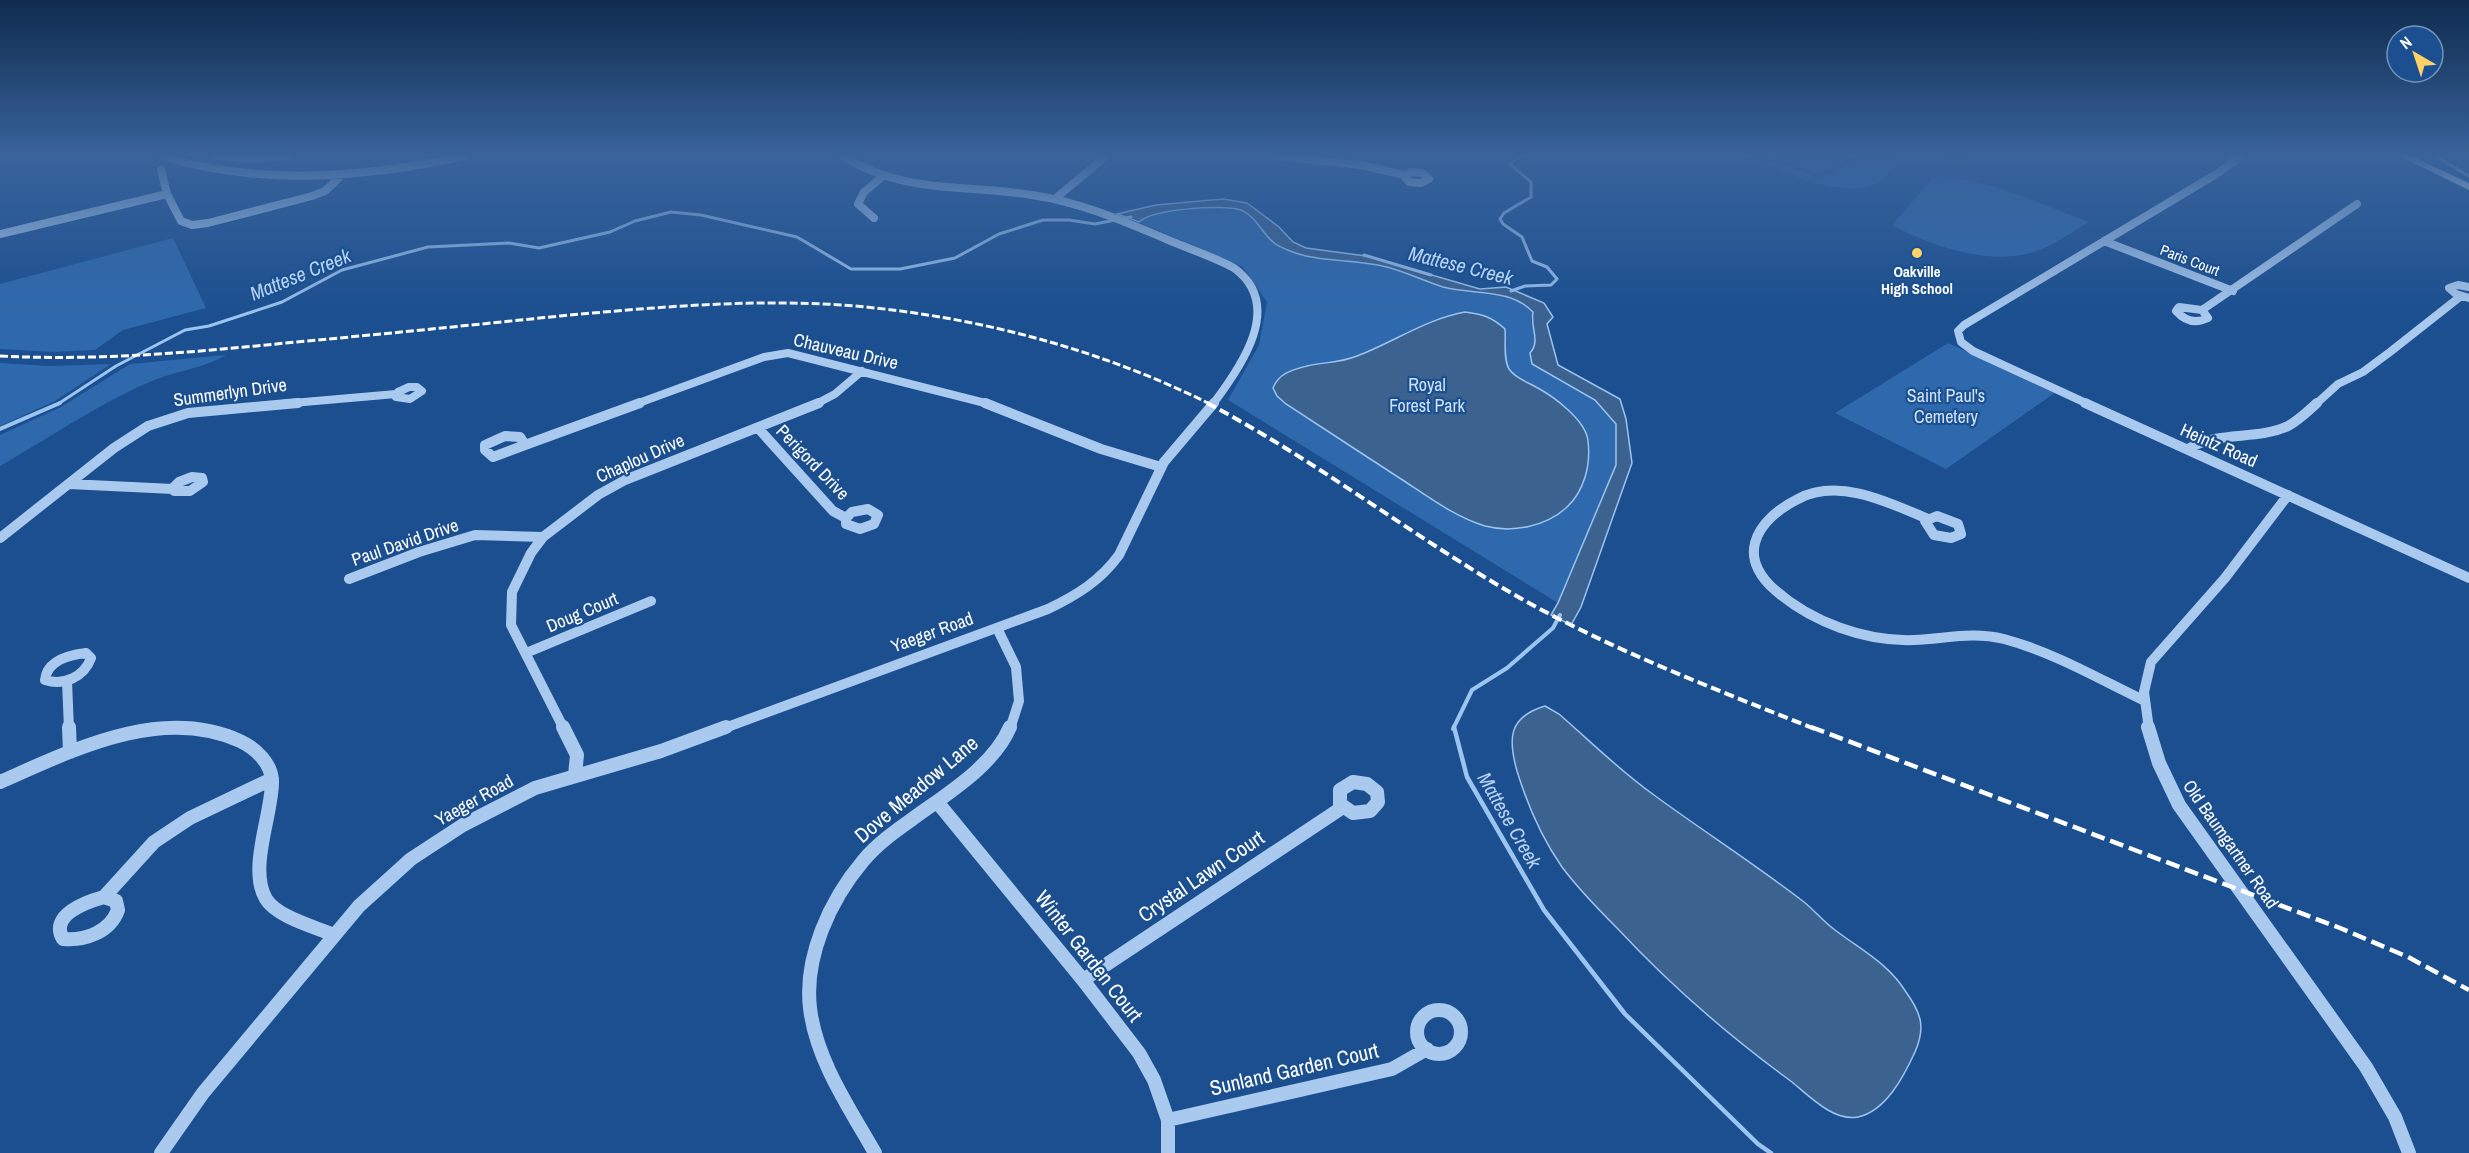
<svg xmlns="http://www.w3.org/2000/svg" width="2469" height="1153" font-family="'Archivo Narrow',sans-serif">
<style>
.green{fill:#2e69ad}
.water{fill:#3c6290;stroke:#9cc4f0;stroke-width:1.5}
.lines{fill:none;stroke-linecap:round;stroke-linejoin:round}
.stream-far2{stroke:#9cc4f0;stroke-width:3}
.stream-far1{stroke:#9cc4f0;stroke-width:4}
.stream{stroke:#9cc4f0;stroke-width:4.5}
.minor-far2{stroke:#a9c9ee;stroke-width:8}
.minor-far1{stroke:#a9c9ee;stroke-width:10}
.minor{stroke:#a9c9ee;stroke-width:14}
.major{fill:#f0f6ff;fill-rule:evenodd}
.rail-far2{stroke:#fff;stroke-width:3;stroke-dasharray:8 3;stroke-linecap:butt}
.rail-far1{stroke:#fff;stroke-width:4;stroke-dasharray:10 4.5;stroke-linecap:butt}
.rail{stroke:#fff;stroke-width:4.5;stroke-dasharray:14 6;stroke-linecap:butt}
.wall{fill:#3a679d}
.shaded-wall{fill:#305480}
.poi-dot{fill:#ffd166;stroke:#1b4f8f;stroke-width:2}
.labels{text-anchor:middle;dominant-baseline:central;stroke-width:4.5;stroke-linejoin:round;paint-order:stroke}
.far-street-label{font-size:15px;fill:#fff;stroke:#1b4f8f}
.far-poi-label{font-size:15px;font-weight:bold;fill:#fff;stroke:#1b4f8f}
.street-label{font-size:18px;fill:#fff;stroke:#1b4f8f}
.park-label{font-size:18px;fill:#cfe3fa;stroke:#1b4f8f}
.water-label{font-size:20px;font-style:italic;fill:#b5d3f5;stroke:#1b4f8f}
.near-street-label{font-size:21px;fill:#fff;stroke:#1b4f8f}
</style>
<rect width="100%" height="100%" fill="#1b4f8f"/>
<path class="green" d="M1746 156H1760L1820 179 1865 156H1882L1902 163 1889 170 1888 175C1855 209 1781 170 1746 156Z
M1773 156H1853L1817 173Z
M1940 176C1989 179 2043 205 2089 222 2075 230 2060 241 2045 248 1997 269 1935 248 1892 225L1932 179Z
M1222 207 1241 210 1251 216 1273 242 1387 267 1490 295C1508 296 1520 299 1533 312L1531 320 1536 338 1532 364 1596 400 1622 423 1616 465 1558 603 1228 400 1259 345 1267 302 1243 267 1139 222C1153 208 1201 209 1222 207Z
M173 238 206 308 123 330 95 350 53 352 0 349V284Z
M1948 343 2056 392 1946 469 1835 413Z
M226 355C204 368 180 370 157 379 102 401 51 437 0 466V435L61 407 130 364Z
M0 363 49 366 111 364 55 401 0 426Z"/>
<path class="water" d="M1223 199 1247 203 1279 227 1293 242 1306 248 1366 256 1480 289 1506 287 1544 303 1553 317 1547 324 1558 365 1620 399 1626 419 1632 463 1581 607 1571 625 1551 615 1558 603 1616 465V424L1595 400 1532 364 1530 353C1541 341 1530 327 1533 312 1510 288 1473 295 1443 287 1424 281 1406 272 1387 267 1361 260 1333 262 1306 256 1297 254 1280 248 1273 242 1261 232 1256 216 1241 210 1223 204 1152 209 1139 222L1117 214 1156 205Z
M1465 312C1482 314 1492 317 1505 329 1506 341 1503 358 1509 369 1515 378 1527 382 1536 387 1553 396 1586 420 1588 441 1591 465 1584 492 1566 508 1545 527 1512 533 1485 526 1455 517 1427 496 1401 479 1363 454 1324 429 1286 404L1277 396 1273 388C1279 373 1292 370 1307 366 1324 362 1340 363 1357 356 1394 342 1426 319 1465 312Z
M1545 706 1559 714C1590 741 1620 771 1654 795 1703 831 1756 865 1804 902 1815 911 1824 922 1835 930 1861 950 1888 963 1906 992 1921 1013 1926 1027 1915 1052 1904 1076 1886 1111 1858 1117 1834 1122 1809 1096 1792 1082 1729 1036 1671 986 1618 929 1599 910 1579 890 1562 867 1541 837 1528 807 1517 771 1508 739 1508 717 1545 706Z"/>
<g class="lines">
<path class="stream-far2" d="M2435 156 2469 176
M1364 255 1431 275
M1511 291 1525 286 1551 285 1557 279 1547 267 1532 261 1522 237 1503 224 1500 219 1504 213 1531 197V182L1510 164 1521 156
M58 404 116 366 185 330 209 326 282 302 342 270 428 247 509 243 539 248 610 232 635 221 671 212 701 215 797 237 851 269H900L955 258 999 234 1043 220H1069L1095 224 1131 217"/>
<path class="stream-far1" d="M0 429 60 403
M1453 729 1472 690 1507 668 1553 628 1560 615"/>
<path class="stream" d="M1454 727 1467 777 1544 910 1625 1014 1758 1144 1771 1153"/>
<path class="minor-far2" d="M162 156C261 187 366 177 466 156
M217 156 250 159 288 156
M842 156C910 196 960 183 1032 195 1080 202 1123 221 1166 239 1189 249 1212 256 1234 268 1285 305 1241 367 1213 404
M1275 156 1361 165 1405 175
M161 170 167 194 181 221 192 225 208 223 312 196 325 191 343 174
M1411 172 1422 173 1429 179 1421 183 1409 182 1404 176Z
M1056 198 1106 156
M874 218 858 204 864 192 882 177
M0 234 167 194
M2104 241 2233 291
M2469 287 2458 285 2449 288 2456 294 2469 298
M2179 307 2202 310 2208 318C2196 324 2185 321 2176 311Z
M2202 310 2357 204
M409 387H417L422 391 410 399 396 397 398 392Z
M281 404 396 394
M636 404 764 357 788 353 989 404
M816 404 835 394 862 371
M2088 404 1973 351 1961 342 1958 331 1964 325 2218 173 2241 156
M2316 404 2338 384 2363 372 2390 352 2461 296"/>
<path class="minor-far1" d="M985 403 1101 449 1161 467
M2085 403 2469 578
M758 428 833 511 846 518
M505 436 520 437 525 445 493 457 485 450V445Z
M525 445 640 403
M2188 449C2219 430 2256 441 2288 426 2299 420 2308 411 2317 403
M192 477 202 478 203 482 190 491H174V487L179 482Z
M69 484 173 489
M868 509 878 515 874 524 860 529 846 524V518L852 512Z
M1937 516 1958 524 1961 534 1951 538 1934 535 1925 521Z
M1928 519C1890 503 1839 477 1798 499 1780 508 1760 523 1755 543 1750 562 1762 579 1775 590 1811 622 1866 642 1914 640 1945 639 1972 631 2004 639 2053 652 2099 679 2145 701
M0 538 114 448 148 426 188 413 298 403
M349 579 419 552 475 535 543 537
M997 628 1016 667 1019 701 1010 729
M86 653 91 658C84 677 64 686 45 680 47 660 69 655 86 653Z
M526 653 651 601
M67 681 69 729
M161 729H198
M564 729 511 625 512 592 531 553 543 537 598 495 625 480 819 403
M722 729 1048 609C1077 595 1100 581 1119 555L1164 462 1214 403
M2149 729 2144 692 2151 662 2225 578 2288 495"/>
<path class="minor" d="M69 727 70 752
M563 727 577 755 575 775
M2148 727 2159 763 2179 805 2366 1067 2395 1117 2409 1153
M0 782C73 750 161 705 240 741 255 748 272 763 272 782 272 815 248 869 266 899 277 917 315 927 334 935
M1353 782 1367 784 1377 792 1378 802 1370 811 1353 813 1340 804V790Z
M938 803 1083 980 1139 1053 1154 1080 1168 1120V1153
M104 897 154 842 190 818 272 779
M104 897 116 901 118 910C110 932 85 941 63 939 49 915 86 902 104 897Z
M1083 980 1343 807
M1417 1032a22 22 0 1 1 44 0a22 22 0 1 1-44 0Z
M1168 1120 1392 1069 1427 1049
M161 1153 203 1093 359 906 411 859 463 825 535 788 661 751 726 727
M875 1153C850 1109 816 1060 810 1008 804 957 830 900 863 861 876 845 894 832 911 820 945 795 993 767 1010 727"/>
<path class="major" d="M2399 156H2411L2469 183V190Z"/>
<path class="rail-far2" d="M0 356C99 361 197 352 296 342 384 334 472 325 560 316 658 307 757 298 855 306 979 317 1099 349 1210 404"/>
<path class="rail-far1" d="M1207 403C1316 460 1413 537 1520 598 1614 651 1715 689 1815 729"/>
<path class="rail" d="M1811 727 2340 928 2408 957 2469 990"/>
</g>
<path class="wall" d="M1937 156H1977L1960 164Z
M2030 156H2043L2038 159Z"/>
<path class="shaded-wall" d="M1963 156H1977L1960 164Z"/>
<linearGradient id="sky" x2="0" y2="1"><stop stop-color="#0f2b4f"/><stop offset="0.49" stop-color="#39639b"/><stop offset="1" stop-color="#39639b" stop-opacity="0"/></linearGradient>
<rect width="2469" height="317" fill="url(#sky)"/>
<circle class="poi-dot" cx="1917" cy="253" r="6"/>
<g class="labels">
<g class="far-street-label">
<text transform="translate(2190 260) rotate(21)">Paris Court</text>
</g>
<g class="far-poi-label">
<text x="1917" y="271">Oakville<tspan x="1917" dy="17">High School</tspan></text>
</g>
<g class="street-label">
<text transform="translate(846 351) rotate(13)">Chauveau Drive</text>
<text transform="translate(230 392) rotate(-8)">Summerlyn Drive</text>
<text transform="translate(2219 445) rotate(24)">Heintz Road</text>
<text transform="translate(640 458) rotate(-24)">Chaplou Drive</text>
<text transform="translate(813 462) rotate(46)">Perigord Drive</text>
<text transform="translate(405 542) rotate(-19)">Paul David Drive</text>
<text transform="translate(582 612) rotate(-23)">Doug Court</text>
<text transform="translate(932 632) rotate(-20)">Yaeger Road</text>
<text transform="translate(474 800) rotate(-29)">Yaeger Road</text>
<text transform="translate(2231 844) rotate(55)">Old Baumgartner Road</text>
</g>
<g class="park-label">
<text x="1427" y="384">Royal<tspan x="1427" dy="21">Forest Park</tspan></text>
<text x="1946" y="395">Saint Paul's<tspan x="1946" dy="21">Cemetery</tspan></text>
</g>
<g class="water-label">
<text transform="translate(1461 265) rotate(14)">Mattese Creek</text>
<text transform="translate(300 274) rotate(-22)">Mattese Creek</text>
<text transform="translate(1510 820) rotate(60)">Mattese Creek</text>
</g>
<g class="near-street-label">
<text transform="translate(916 789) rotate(-40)">Dove Meadow Lane</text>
<text transform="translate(1201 876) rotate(-34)">Crystal Lawn Court</text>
<text transform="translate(1089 956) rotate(52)">Winter Garden Court</text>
<text transform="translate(1294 1069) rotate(-13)">Sunland Garden Court</text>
</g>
</g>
<g transform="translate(2415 54) rotate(321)"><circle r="28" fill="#1b4f8f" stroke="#7695bc" stroke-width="1.5"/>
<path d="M0-4.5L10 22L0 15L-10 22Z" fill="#ffd166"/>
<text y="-9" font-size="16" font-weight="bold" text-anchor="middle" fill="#ffffff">N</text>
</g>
</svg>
